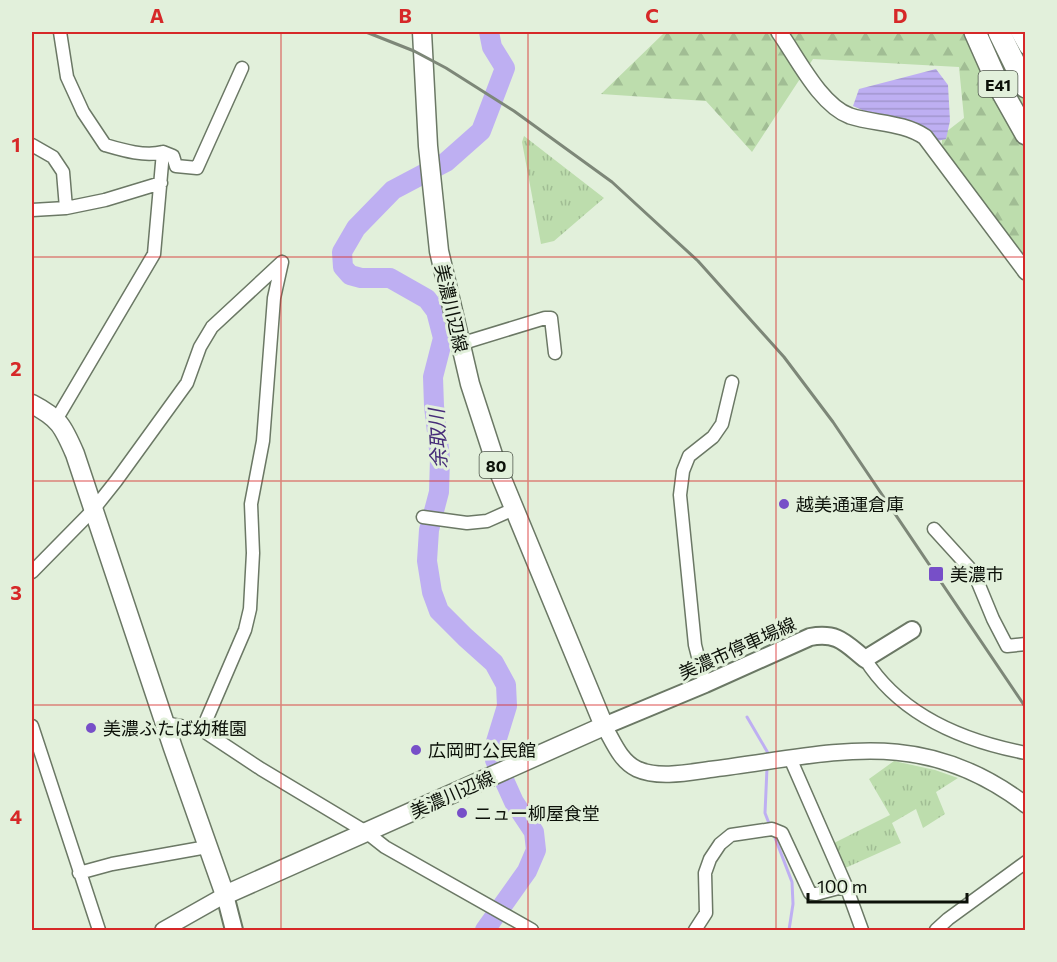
<svg xmlns="http://www.w3.org/2000/svg" width="1057" height="962" font-family="Commissioner,'Noto Sans JP',sans-serif">
<style>
.grass{fill:url(#grass-tufts)}
.forest{fill:url(#forest-firs)}
.water{fill:url(#water-rules)}
.lines{fill:none;stroke-linecap:round;stroke-linejoin:round}
.stream{stroke:#beaff2;stroke-width:3}
.river{stroke:#beaff2;stroke-width:20}
.minor-casing{stroke:#6b7865;stroke-width:15}
.tertiary-casing{stroke:#6b7865;stroke-width:18}
.secondary-casing{stroke:#6b7865;stroke-width:20}
.primary-casing{stroke:#6b7865;stroke-width:21}
.motorway-casing{stroke:#6b7865;stroke-width:24}
.minor{stroke:#fff;stroke-width:12}
.tertiary{stroke:#fff;stroke-width:15}
.secondary{stroke:#fff;stroke-width:16}
.primary{stroke:#fff;stroke-width:18}
.motorway{stroke:#fff;stroke-width:21}
.rail{stroke:#7d8778;stroke-width:3}
.grid{fill:none;stroke:#d62828;stroke-width:1.5;stroke-opacity:0.55}
.poi-dot{fill:#774fc8;stroke:#e2f0db;stroke-width:2}
.labels{text-anchor:middle;dominant-baseline:central;stroke-width:6;stroke-linejoin:round;paint-order:stroke}
.shield{fill:#e2f0db;stroke:#4c5448;stroke-width:1.5}
.shield-label{font-size:16px;font-weight:bold;fill:#0c1109}
.street-label{font-size:18px;fill:#0c1109;stroke:#e2f0db}
.poi-label{font-size:18px;fill:#0c1109;stroke:#e2f0db;text-anchor:start}
.water-label{font-size:20px;font-style:italic;fill:#462c79;stroke:#e2f0db}
.neatline{fill:none;stroke:#d62828;stroke-width:2}
.grid-label{font-size:20px;text-anchor:middle;font-weight:bold;fill:#d62828}
</style>
<defs>
<pattern id="grass-tufts" width="24" height="20" patternUnits="userSpaceOnUse" patternTransform="scale(1.5)"><rect width="24" height="20" fill="#bdddad"/><path d="M3 7l-1-3M5 7V3M7 7l1-3M15 17l-1-3M17 17v-4M19 17l1-3" fill="none" stroke="#a1bd94"/></pattern>
<pattern id="forest-firs" width="22" height="20" patternUnits="userSpaceOnUse" patternTransform="scale(1.5)"><rect width="22" height="20" fill="#bdddad"/><path d="M5 1l3.5 6h-7zM16 11l3.5 6h-7z" fill="#a1bd94"/></pattern>
<pattern id="water-rules" width="6" height="5" patternUnits="userSpaceOnUse" patternTransform="scale(1.5)"><rect width="6" height="5" fill="#beaff2"/><path d="M0 2.5h6" fill="none" stroke="#a296ce"/></pattern>
</defs>
<rect width="100%" height="100%" fill="#e2f0db"/>
<path class="grass" d="M524 136 604 198 554 241 541 244 522 142Z
M894 761 935 770 958 778 936 792 945 814 923 828 916 809 892 823 901 843 843 869 834 843 890 815 869 779Z"/>
<path class="forest" d="M685 32H1025V269L942 162V135L964 118 959 67 813 59 752 152 706 101 601 94 663 34Z"/>
<path class="water" d="M936 69 948 85 950 121 946 139 937 141C921 120 901 121 876 115 868 113 861 109 853 106L859 89Z"/>
<g class="lines">
<path class="stream" d="M747 717 768 753 767 758
M767 768 765 813 770 826
M774 835 792 882 793 904 789 930"/>
<path class="river" d="M485 930 527 871 536 850 534 832 514 802 495 760V745L507 706 506 685 494 663 465 637 439 611 432 592 427 561 429 530 439 492 440 458 434 406 433 377 443 338 436 311 427 299 390 278H361L350 275 343 267 342 252 356 228 393 190 446 162 481 131 505 68 492 47 489 32"/>
<g class="minor-casing">
<path id="minor" d="M60 32 67 77 83 112 105 145C122 150 145 157 163 152
M1017 32 1026 48
M32 145 53 157 63 172 66 208 105 200 161 183
M32 210 66 208
M460 344 545 318H551L555 353
M56 420 154 254 163 152 173 156 176 166 197 168 242 68
M423 517 467 523 487 521 514 509
M934 529 974 573 993 619 1007 646 1026 644
M32 572 93 510 116 481 187 383 200 347 212 327 282 262
M865 659C900 715 963 741 1026 753
M705 684 695 645 680 495 683 471 689 456 713 437 722 424 732 382
M165 723 202 730 261 769 366 832 385 847 532 930
M32 726 99 930
M202 730 245 630 250 609 253 553 251 504 263 441 274 298 282 262
M790 758 846 886 862 930
M79 873 112 864 207 847
M695 930 706 913 705 873 710 859 720 844 731 835 772 829 782 833 810 893 816 894 846 886
M936 930 948 919 1026 862"/>
</g>
<g class="tertiary-casing">
<path id="tertiary" d="M779 32C797 57 820 105 850 116 875 124 903 122 925 137L1026 272
M604 726C613 741 620 761 637 769 659 779 691 772 714 769 833 754 920 724 1026 805
M163 930 225 895"/>
</g>
<g class="secondary-casing">
<path id="secondary" d="M604 726 705 684 810 637C838 632 845 643 865 659L912 630
M225 895 234 930"/>
</g>
<g class="primary-casing">
<path id="primary" d="M32 404C59 418 63 426 75 454L173 748 225 895 604 726 497 467 470 384 439 251 428 146 422 32"/>
</g>
<g class="motorway-casing">
<path id="motorway" d="M975 32 999 86 1026 134
M999 32 1026 87"/>
</g>
<use href="#minor" class="minor"/>
<use href="#tertiary" class="tertiary"/>
<use href="#secondary" class="secondary"/>
<use href="#primary" class="primary"/>
<use href="#motorway" class="motorway"/>
<path class="rail" d="M366 32 414 51 446 68 514 111 612 182 698 261 784 357 833 422 1026 708"/>
</g>
<path class="grid" d="M281 32V930M528 32V930M776 32V930M32 257H1026M32 481H1026M32 705H1026"/>
<g class="poi-dot">
<circle cx="784" cy="504" r="6"/>
<rect x="928" y="566" width="16" height="16" rx="3"/>
<circle cx="91" cy="728" r="6"/>
<circle cx="416" cy="750" r="6"/>
<circle cx="462" cy="813" r="6"/>
</g>
<g class="labels">
<g class="shield">
<rect x="978.5" y="71" width="39" height="26" rx="4.5"/>
<rect x="479.5" y="452" width="33" height="26" rx="4.5"/>
</g>
<g class="shield-label">
<text x="998" y="84">E41</text>
<text x="496" y="465">80</text>
</g>
<g class="street-label">
<text transform="translate(452 308) rotate(77)">美濃川辺線</text>
<text transform="translate(737 648) rotate(-24)">美濃市停車場線</text>
<text transform="translate(452 794) rotate(-24)">美濃川辺線</text>
</g>
<g class="poi-label">
<text x="796" y="504">越美通運倉庫</text>
<text x="950" y="574">美濃市</text>
<text x="103" y="728">美濃ふたば幼稚園</text>
<text x="428" y="750">広岡町公民館</text>
<text x="474" y="813">ニュー柳屋食堂</text>
</g>
<g class="water-label">
<text transform="translate(437 439) rotate(-93)">余取川</text>
</g>
</g>
<rect width="1057" height="962" fill="none" stroke="#e2f0db" stroke-width="66"/>
<path d="M808 893v9h159v-9" fill="none" stroke="#0c1109" stroke-width="3"/>
<text x="817" y="893" font-size="18" fill="#0c1109" stroke="#e2f0db" stroke-width="4.5" paint-order="stroke">100 m</text>
<rect x="33" y="33" width="991" height="896" class="neatline"/>
<g class="grid-label">
<text x="157" y="23">A</text>
<text x="405" y="23">B</text>
<text x="652" y="23">C</text>
<text x="900" y="23">D</text>
<text x="16" y="152">1</text>
<text x="16" y="376">2</text>
<text x="16" y="600">3</text>
<text x="16" y="824">4</text>
</g>
</svg>
